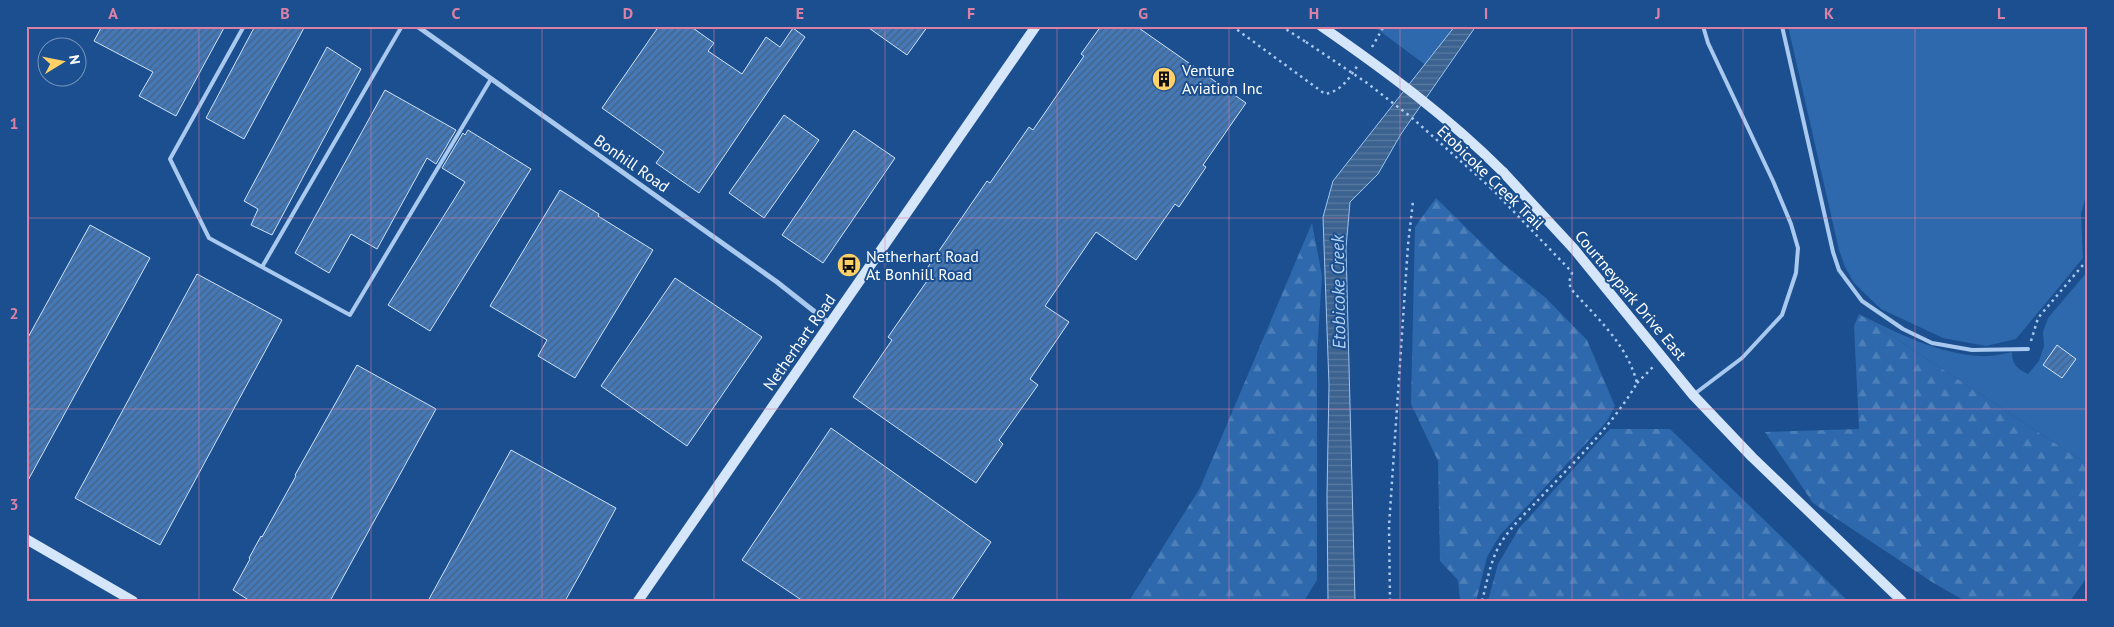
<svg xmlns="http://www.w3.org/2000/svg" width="2114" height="627" font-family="'PT Sans',sans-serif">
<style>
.green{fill:#2e69ad}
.forest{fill:url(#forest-firs)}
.water{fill:url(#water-rules);stroke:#9cc4f0}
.building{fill:url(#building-hatch);stroke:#cfe3fa}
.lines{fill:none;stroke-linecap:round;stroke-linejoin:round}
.path{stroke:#a9c9ee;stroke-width:2.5;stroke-dasharray:2.5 4;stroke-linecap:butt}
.lane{stroke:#a9c9ee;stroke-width:4}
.street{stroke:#a9c9ee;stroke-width:5}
.secondary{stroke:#d6e6fa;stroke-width:10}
.path-bridge{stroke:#a9c9ee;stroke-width:2.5;stroke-dasharray:2.5 4;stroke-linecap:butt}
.secondary-bridge{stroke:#d6e6fa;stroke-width:10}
.grid{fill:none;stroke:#dd80a5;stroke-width:1;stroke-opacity:0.55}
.labels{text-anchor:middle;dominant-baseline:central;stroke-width:4;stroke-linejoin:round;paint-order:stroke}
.poi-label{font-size:16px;fill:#fff;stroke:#1b4f8f;text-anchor:start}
.street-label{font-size:16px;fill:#fff;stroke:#1b4f8f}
.water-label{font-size:18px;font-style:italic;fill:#b5d3f5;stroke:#1b4f8f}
.neatline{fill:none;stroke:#dd80a5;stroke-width:2}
.grid-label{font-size:16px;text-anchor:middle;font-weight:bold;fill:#dd80a5}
</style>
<defs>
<pattern id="forest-firs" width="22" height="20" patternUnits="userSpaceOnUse" patternTransform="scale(1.25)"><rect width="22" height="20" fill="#2e69ad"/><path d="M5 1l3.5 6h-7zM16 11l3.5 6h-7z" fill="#4d80b9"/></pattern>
<pattern id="water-rules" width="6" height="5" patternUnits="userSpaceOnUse" patternTransform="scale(1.25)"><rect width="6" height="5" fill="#3c6290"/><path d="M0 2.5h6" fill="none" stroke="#597aa1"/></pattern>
<pattern id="building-hatch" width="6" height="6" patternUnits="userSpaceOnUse" patternTransform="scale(1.25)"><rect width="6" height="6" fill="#4478b7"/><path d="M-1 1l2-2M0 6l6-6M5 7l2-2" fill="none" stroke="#486282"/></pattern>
</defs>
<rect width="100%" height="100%" fill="#1b4f8f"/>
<path class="green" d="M1373 26H1471L1435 72Z
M1788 26H2088V190L2081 213 2083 258 2016 339 1986 346 1943 338 1881 309 1854 283 1845 267 1839 250Z
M2088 271V465L1859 314C1897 333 1938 354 1981 356 1991 357 2002 354 2012 352 2012 364 2017 369 2028 374L2039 361 2044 346 2043 332 2048 318Z"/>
<path class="forest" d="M1436 198 1502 263 1546 298 1587 340 1615 406 1607 421 1500 535 1487 557 1476 601H1452L1460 600 1458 580 1440 561 1438 461 1411 404 1415 227Z
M1312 223 1322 276 1317 353V580L1304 601H1129L1200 488Z
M1859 314 2088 465V576L2070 601H1965L1932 582 1813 503 1765 432 1859 429 1854 326Z
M1610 429H1670L1848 601H1488L1498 564 1520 527Z"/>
<path class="water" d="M1455 26H1476L1401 134 1378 174 1350 202 1346 248 1355 601H1328L1327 495 1329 385 1323 217 1333 181Z"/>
<path class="building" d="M102 26H225L176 116 139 96 153 72 94 41Z
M255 26H305L244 139 206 118Z
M659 26H690L714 43 708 51 742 74 766 37 780 47 793 28 805 37 699 193 656 163 664 152 602 108Z
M866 26H928L907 55Z
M1101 26H1136L1246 103 1203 165 1206 167 1179 207 1175 204 1136 260 1096 232 1045 306 1069 322 1030 379 1038 385 999 440 1003 444 976 483 853 397 892 340 888 337 927 281 921 277 987 181 990 183 1029 127 1033 130 1084 56 1081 54Z
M327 47 361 69 272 235 251 225 258 209 244 201Z
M385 90 456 130 436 164 427 158 377 249 351 234 329 273 295 253Z
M784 115 819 140 764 218 729 193Z
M468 130 531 169 430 331 388 305 465 182 442 168 463 133 465 135Z
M854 130 895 158 823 263 782 235Z
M560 190 599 214 598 216 653 250 575 378 538 356 547 340 490 306Z
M90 225 150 258 26 484V341Z
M197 274 282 320 160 545 75 498Z
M675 278 762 337 687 446 601 386Z
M2057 345 2076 359 2062 378 2043 365Z
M357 365 436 409 330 601H250L233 590 250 559 249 558 261 536 262 537 296 476 295 475Z
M831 428 991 542 951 601H803L742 560Z
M511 450 616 508 584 567 565 601H428Z"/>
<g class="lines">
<path class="path" d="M1232 26 1325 94C1342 91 1349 78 1358 65
M1281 26 1306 42
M1372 47 1384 26
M2088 200 2086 218 2088 227
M2031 341 2038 318 2088 259
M1637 383 1654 366
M1390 601 1389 526 1408 245 1413 201
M1482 601C1487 582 1490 563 1499 546 1510 527 1527 512 1541 497 1575 461 1612 426 1637 383 1627 344 1597 318 1571 289L1569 282 1572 273 1569 269 1491 188"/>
<path class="lane" d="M244 26 170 159 209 238 262 267 402 26
M1782 26 1833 252 1839 270 1862 301 1903 329 1932 343 1972 350 2028 349
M262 267 350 315 491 79
M1693 395 1742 358 1782 315 1796 273 1798 248 1791 224 1773 181 1708 43 1703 26"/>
<path class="street" d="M417 26 777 282 829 323"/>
<path class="secondary" d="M1503 172 1574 249 1693 395 1752 457 1902 601
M26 539 133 601
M638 601 1036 26"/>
<path class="path-bridge" d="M1306 42 1367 83 1411 117 1491 188"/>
<path class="secondary-bridge" d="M1321 26C1386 71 1447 116 1503 172"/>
</g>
<path class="grid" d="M199 26V601M371 26V601M542 26V601M714 26V601M885 26V601M1057 26V601M1229 26V601M1400 26V601M1572 26V601M1743 26V601M1915 26V601M26 218H2088M26 409H2088"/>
<defs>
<g id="building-disc" transform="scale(1.25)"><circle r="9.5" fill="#ffd166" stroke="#1b4f8f"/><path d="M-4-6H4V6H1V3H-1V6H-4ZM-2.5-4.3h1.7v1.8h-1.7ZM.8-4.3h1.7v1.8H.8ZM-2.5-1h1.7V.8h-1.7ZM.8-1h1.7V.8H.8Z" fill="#111"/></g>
<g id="bus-disc" transform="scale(1.25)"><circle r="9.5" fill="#ffd166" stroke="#1b4f8f"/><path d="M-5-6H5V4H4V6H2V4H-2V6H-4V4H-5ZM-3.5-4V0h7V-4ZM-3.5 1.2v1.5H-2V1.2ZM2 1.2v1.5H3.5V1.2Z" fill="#111"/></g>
</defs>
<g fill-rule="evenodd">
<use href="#building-disc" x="1164" y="79"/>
<use href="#bus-disc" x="849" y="265"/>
</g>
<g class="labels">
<g class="poi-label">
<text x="1182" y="70">Venture<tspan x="1182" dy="18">Aviation Inc</tspan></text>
<text x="866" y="256">Netherhart Road<tspan x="866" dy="18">At Bonhill Road</tspan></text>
</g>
<g class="street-label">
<text transform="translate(632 163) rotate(35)">Bonhill Road</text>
<text transform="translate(1491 177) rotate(44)">Etobicoke Creek Trail</text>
<text transform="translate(1631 295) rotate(50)">Courtneypark Drive East</text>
<text transform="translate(799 342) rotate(-55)">Netherhart Road</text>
</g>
<g class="water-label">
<text transform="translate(1338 292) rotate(-91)">Etobicoke Creek</text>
</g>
</g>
<rect width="2114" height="627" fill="none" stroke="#1b4f8f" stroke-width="55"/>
<g transform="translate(62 62) rotate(80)"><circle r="24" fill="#1b4f8f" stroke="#7695bc"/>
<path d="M0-4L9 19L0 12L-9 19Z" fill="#ffd166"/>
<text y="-8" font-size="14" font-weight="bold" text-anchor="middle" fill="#ffffff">N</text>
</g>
<rect x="28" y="28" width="2058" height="572" class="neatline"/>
<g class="grid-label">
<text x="113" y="19">A</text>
<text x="285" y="19">B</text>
<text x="456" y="19">C</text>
<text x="628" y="19">D</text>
<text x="800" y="19">E</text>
<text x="971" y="19">F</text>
<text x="1143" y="19">G</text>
<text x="1314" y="19">H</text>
<text x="1486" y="19">I</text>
<text x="1658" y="19">J</text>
<text x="1829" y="19">K</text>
<text x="2001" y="19">L</text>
<text x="14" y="129">1</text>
<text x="14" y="319">2</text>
<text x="14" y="510">3</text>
</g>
</svg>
